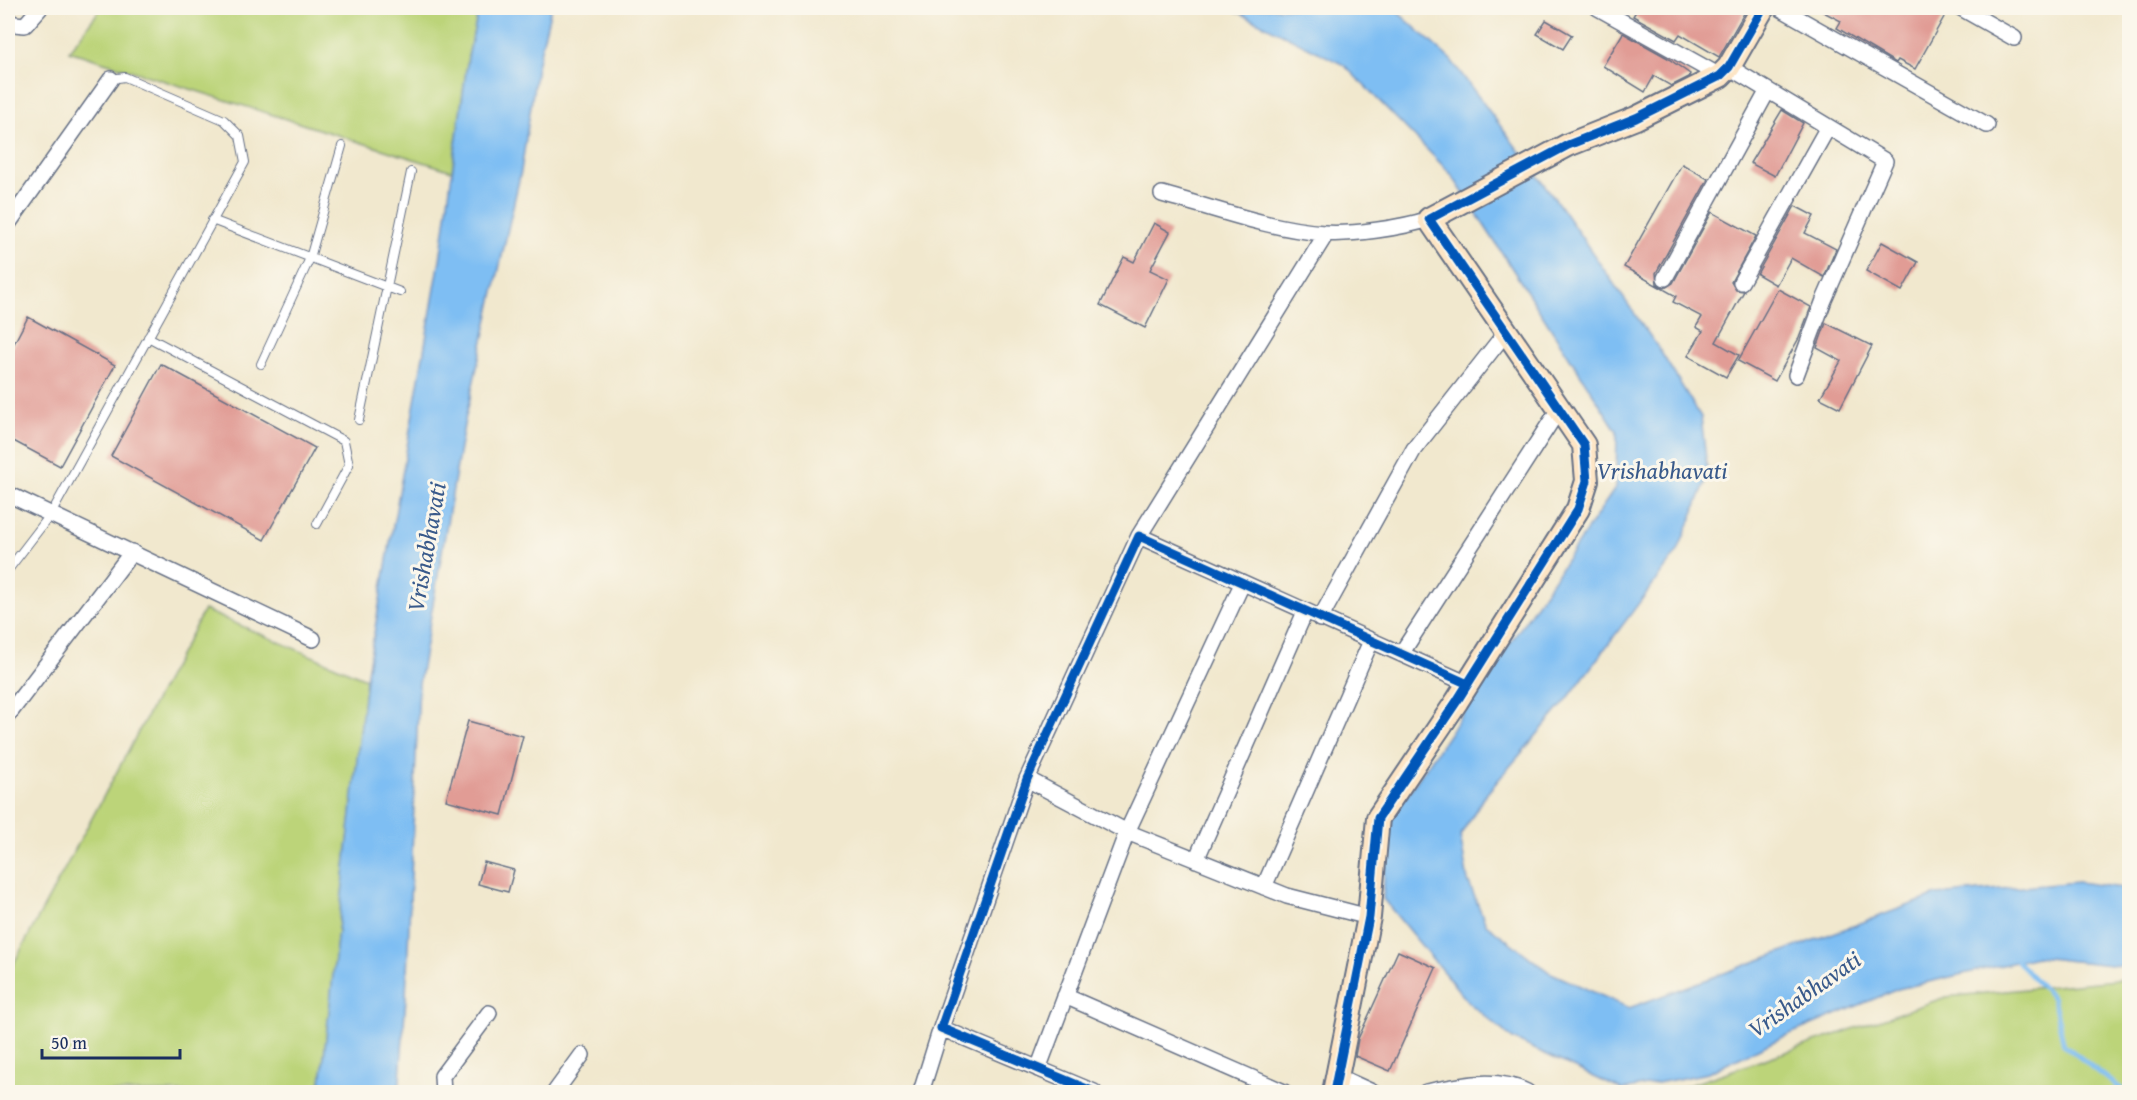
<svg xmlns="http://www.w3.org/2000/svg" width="2137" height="1100" font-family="'Gentium Book Plus',serif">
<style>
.green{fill:#bcd479;stroke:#6c826c;stroke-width:1.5}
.water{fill:#7ebef3;stroke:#4c76a8;stroke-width:1.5}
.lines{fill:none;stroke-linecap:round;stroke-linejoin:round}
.stream{stroke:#7ebef3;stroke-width:5}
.building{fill:#e19c95}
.lane-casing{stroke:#667085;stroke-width:10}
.street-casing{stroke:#667085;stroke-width:18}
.secondary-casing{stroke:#667085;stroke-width:26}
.lane{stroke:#fff;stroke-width:8}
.street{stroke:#fff;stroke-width:15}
.secondary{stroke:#fde5c5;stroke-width:22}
.cycleway-casing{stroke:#fbf7ec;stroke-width:13}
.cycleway{stroke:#0057b8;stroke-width:9}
.labels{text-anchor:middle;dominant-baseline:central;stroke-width:6;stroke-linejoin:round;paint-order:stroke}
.water-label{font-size:24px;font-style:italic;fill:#395a8b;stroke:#fbf7ec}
</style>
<rect width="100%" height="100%" fill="#fbf7ec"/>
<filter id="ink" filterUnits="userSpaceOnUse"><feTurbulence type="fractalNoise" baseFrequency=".0167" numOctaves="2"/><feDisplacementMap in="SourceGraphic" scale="12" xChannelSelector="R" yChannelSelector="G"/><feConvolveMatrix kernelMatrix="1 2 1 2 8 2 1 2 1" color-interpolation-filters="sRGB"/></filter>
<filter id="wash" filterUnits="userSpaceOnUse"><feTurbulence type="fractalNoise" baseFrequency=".008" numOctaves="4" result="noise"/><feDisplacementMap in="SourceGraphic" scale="24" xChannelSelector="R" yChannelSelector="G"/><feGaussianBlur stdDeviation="1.35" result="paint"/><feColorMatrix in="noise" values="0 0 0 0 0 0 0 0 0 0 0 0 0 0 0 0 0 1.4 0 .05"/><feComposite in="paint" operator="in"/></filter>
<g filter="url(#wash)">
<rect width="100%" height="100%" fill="#f1e8ce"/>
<path class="green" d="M101 8H479L468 57 452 171 69 51Z
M204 610 366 679 320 1092H8V974Z
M2126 979 2130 980 2129 1092H1669L1946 997Z"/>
<path class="water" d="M479 8H551L537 66 521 171 464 425 419 684 406 997 399 1092H320L366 679 440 260 468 57Z
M1230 8H1393L1451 60 1553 196 1659 349 1701 417 1708 476 1678 551 1565 702 1483 798 1460 836 1468 881 1486 924 1549 972 1629 1008 1937 895 2078 882 2129 889V967L2037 957 1898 989 1785 1036 1708 1073 1622 1090 1513 1039 1469 1003 1383 899 1387 825 1616 487 1617 431 1451 174 1344 65Z"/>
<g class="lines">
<path class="stream" d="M2014 958 2053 998 2064 1045 2125 1092"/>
</g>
<g id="blocks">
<path class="building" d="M1638 8H1747L1719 57 1680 34 1676 40 1633 16Z
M1816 8H1949L1915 69 1898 60 1896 63 1837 28 1841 21Z
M1546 20 1572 35 1563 49 1537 34Z
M1623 33 1666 57 1690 74 1689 77 1671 86 1654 76 1645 92 1603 66Z
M1782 110 1803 123 1775 176 1750 163Z
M1682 164 1708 179 1656 273 1657 284 1665 288 1673 283 1712 212 1756 236 1731 282 1736 290 1744 291 1716 342 1739 355 1726 377 1688 356 1703 331 1696 327 1702 317 1673 302 1676 296 1624 267Z
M1795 206 1814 216 1805 233 1836 249 1824 277 1791 258 1776 285 1757 274Z
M1154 223 1170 232 1150 270 1169 279 1145 328 1100 305 1124 257 1134 262Z
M1882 242 1918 262 1902 291 1866 271Z
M1778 289 1811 307 1799 338 1775 381 1738 361Z
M28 317 115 365 60 466 8 438V355Z
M1826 323 1872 346 1840 408 1820 398 1841 361 1817 348Z
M161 364 315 448 264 540 111 456Z
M468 721 523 736 502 815 446 800Z
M484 862 514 870 508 892 478 884Z
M1398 951 1436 968 1390 1071 1355 1056 1358 1039Z"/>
</g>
</g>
<g filter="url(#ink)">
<use href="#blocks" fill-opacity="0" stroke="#667085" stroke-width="1.5"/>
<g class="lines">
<g class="lane-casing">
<path id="lane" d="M212 220 400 292
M148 337 344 441 349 465 317 524
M261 364 310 258 342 146
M359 420 411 172
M8 570 51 514 245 162 240 136 224 120 125 77 111 79"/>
</g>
<g class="street-casing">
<path id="street" d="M1598 8 1720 76
M1780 8 1987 125
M1961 8 2014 38
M8 20 14 24 25 25 40 8
M1729 67 1885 161 1824 300 1796 375
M1162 194C1214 208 1269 229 1324 233 1351 235 1402 228 1429 219
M8 224 111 79
M1665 278 1767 92
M1741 282 1828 127
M8 494 313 639
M1139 536 1326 234
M1242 584 1127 832 1287 896 1369 917
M1320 619 1414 449 1506 332
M1401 654 1559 409
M8 715 132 552
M1027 779 1127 832 1038 1069
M1196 860 1305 612
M1264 887 1371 641
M1065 996 1284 1092
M1339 1077 1372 1092
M443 1092 442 1076 489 1013
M555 1092 582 1055
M921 1092 941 1028
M1094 1092 941 1028 1027 779 1139 536 1468 684
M1426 1092C1459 1086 1494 1076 1527 1092"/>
</g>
<g class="secondary-casing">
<path id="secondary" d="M1334 1092 1369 917 1378 818 1457 701 1578 509 1587 481 1584 445 1429 219 1568 145 1636 118 1720 76 1729 67 1763 8"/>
</g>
<use href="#lane" class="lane"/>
<use href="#street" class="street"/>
<use href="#secondary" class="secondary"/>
<g class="cycleway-casing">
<path id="cycleway" d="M1094 1092 941 1028 1027 779 1139 536 1468 684
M1334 1092 1369 917 1378 818 1457 701 1578 509 1587 481 1584 445 1429 219 1568 145 1636 118 1720 76 1729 67 1763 8"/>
</g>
<use href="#cycleway" class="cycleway"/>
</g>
</g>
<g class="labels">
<g class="water-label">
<text x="1662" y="470">Vrishabhavati</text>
<text transform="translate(426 547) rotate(-80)">Vrishabhavati</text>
<text transform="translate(1804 994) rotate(-35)">Vrishabhavati</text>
</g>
</g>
<rect width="2137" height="1100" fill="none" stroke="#fbf7ec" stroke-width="30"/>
<path d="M42 1049v9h138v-9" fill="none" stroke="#1b2f5e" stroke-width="3"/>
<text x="51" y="1049" font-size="18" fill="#1b2f5e" stroke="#fbf7ec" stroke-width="4.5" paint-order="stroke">50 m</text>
</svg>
